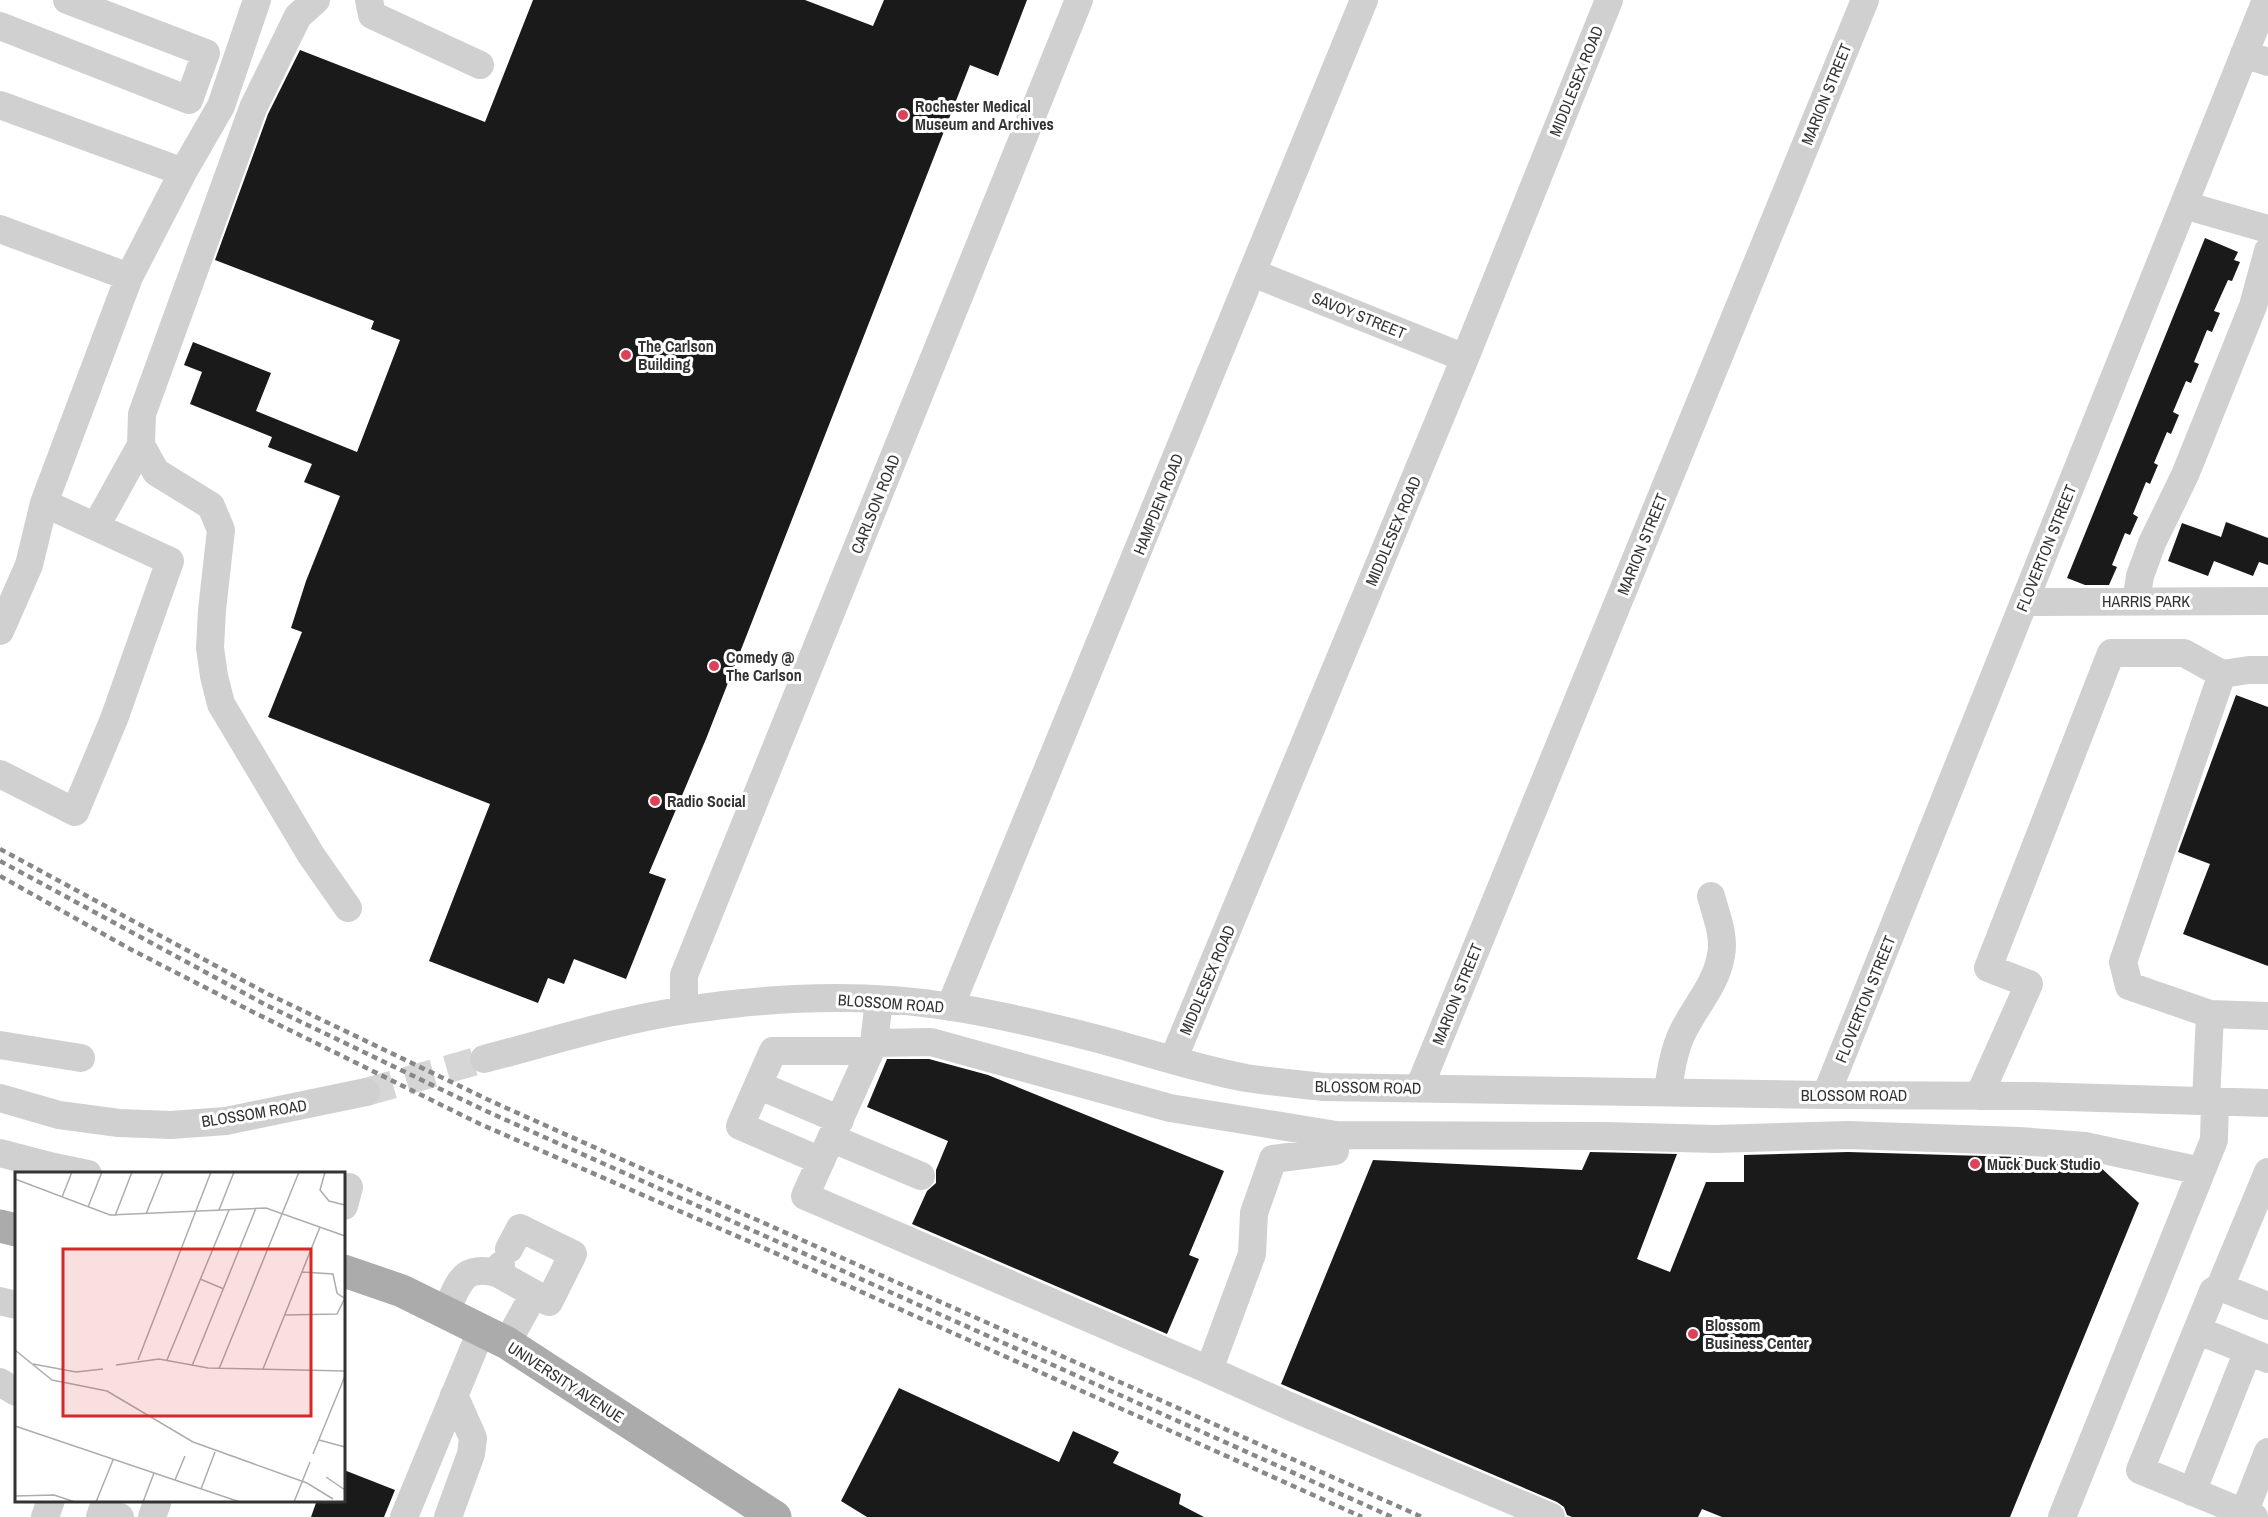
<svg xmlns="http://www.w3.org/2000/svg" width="2268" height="1517" font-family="'Archivo Narrow',sans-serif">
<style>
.building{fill:#1a1a1a}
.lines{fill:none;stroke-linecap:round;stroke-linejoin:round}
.minor-tunnel{stroke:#d6d6d6;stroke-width:28;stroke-dasharray:28 14;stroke-linecap:butt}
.minor{stroke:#d0d0d0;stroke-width:28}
.major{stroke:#ababab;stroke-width:33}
.rail{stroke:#888;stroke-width:4.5;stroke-dasharray:6 4.5;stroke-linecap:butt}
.poi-dot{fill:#dd4259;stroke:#fff;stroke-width:2}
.labels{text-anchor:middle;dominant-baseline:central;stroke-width:6;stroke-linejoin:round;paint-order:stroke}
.street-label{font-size:16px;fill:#333;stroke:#fff}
.poi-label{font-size:16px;font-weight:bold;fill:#333;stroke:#fff;text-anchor:start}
.inset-road{fill:none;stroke:#adadad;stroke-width:1.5}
.view{fill:#d62828;fill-opacity:0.15;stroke:#d62828;stroke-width:3}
.inset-edge{fill:none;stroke:#333;stroke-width:3}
</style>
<rect width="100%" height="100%" fill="#fff"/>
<path class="building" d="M533 0H805L873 26 884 0H1027L998 76 970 65 706 739 649 873 666 879 626 979 574 959 564 984 548 978 538 1003 429 961 490 804 268 717 302 632 291 628 306 581 340 496 304 482 312 464 268 447 272 437 190 404 202 372 184 365 193 342 271 373 256 411 357 452 400 340 371 329 374 321 215 260 268 114 300 50 485 122Z
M2205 238 2238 252 2234 260 2240 262 2232 281 2228 280 2214 311 2220 313 2212 332 2207 330 2194 362 2199 364 2191 383 2186 381 2173 412 2179 415 2171 434 2167 432 2154 463 2158 465 2150 484 2146 482 2133 514 2138 517 2130 535 2125 533 2112 565 2117 567 2109 585H2085L2067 578Z
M2226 522 2268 538V565L2259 562 2253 576 2214 561 2208 576 2168 561 2182 523 2221 537Z
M2236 695 2268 707V966L2183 934 2210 864 2178 852Z
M887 1059H929L988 1075 1224 1171 1189 1255 1199 1259 1167 1334 912 1224 927 1191 936 1183V1170L948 1141 867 1107Z
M1590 1152 1677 1154 1637 1259 1670 1272 1706 1182H1744V1155L1848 1152 2018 1157 2083 1162 2099 1166 2139 1203 2010 1517H1722L1702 1509 1698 1517H1572L1567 1515 1564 1507 1557 1502 1281 1384 1373 1160 1582 1170Z
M899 1388 1059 1462 1073 1431 1119 1452 1113 1463 1181 1494 1179 1504 1204 1517H867L841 1501Z
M344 1470 395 1490 384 1517H311L317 1500H344Z"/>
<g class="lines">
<path class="minor-tunnel" d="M366 1092 484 1059"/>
<path class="minor" d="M316 0 298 16 253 108 142 414 141 445 156 472 211 506 221 530 212 610 210 648 214 676 221 704 311 855 348 908
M369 0 372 15 480 65
M0 26 189 100 206 53 67 0
M2244 54 2268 62
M0 105 183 172 221 106 257 0
M2184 205 2268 229
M0 229 129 277
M1253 273 1465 358
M96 526 141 445
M2136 601 2140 576 2152 543 2185 475 2253 306 2268 251
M2025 602 2268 601
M0 631 29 565 44 503 129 277 183 172
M0 774 75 812 114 719 170 561 44 503
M950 1007 1364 0
M684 1010V975L1079 0
M2210 1014 2268 1016
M874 1043 931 1042 1170 1108 1336 1135 1335 1151 1273 1159 1254 1213 1252 1254 1209 1370 805 1196 874 1043 879 1000
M0 1045 81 1058
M484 1059C550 1042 618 1020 686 1010 772 997 865 993 952 1007 1003 1015 1052 1027 1102 1040 1150 1053 1198 1069 1246 1078 1272 1082 1298 1084 1323 1087L1826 1095 2030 1096 2268 1103
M1173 1060 1465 358 1609 0
M758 1085 773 1051H870
M1419 1088 1865 0
M1668 1092C1670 1074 1673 1055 1680 1038 1692 1009 1716 987 1721 955 1725 936 1716 915 1711 896
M1826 1095 2266 0
M1979 1096 2029 984 1988 968 2111 653H2184L2222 674
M0 1098 59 1115 119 1123 171 1125 226 1121 366 1092
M2206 1102 2210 1014 2129 986 2123 962 2222 674 2249 670H2268
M1336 1135 1605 1136 1715 1139 1848 1135 2019 1141 2085 1146 2201 1171
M831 1138 921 1176
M0 1153 54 1167 88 1174
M821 1161 740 1126 758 1085 840 1120
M344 1188 349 1187 344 1206
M501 1265 497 1273 549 1302 573 1254 520 1228 509 1249
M2220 1287 2268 1306
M0 1301 16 1305
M445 1312C460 1284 460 1264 497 1273
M2197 1330 2268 1359
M507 1343 534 1294
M1209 1370 1289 1406 1551 1517
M0 1382 16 1392
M2192 1492 2248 1351
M2244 1513 2268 1452
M45 1517 51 1500
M100 1517 102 1511 120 1517
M152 1517 158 1500
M404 1517 481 1331
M448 1517 471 1454 473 1438 454 1395
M2062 1517 2214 1140 2215 1102
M2254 1517 2140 1470 2213 1291 2220 1287 2268 1172"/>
<path class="major" d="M0 1226 16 1230
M344 1271 402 1291 507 1343 775 1517"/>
<path class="rail" d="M0 849 268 994 493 1102 1422 1517
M0 861 266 1005 486 1111 1392 1517
M0 876 130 949 253 1012 480 1124 755 1244 1362 1517"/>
</g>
<g class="poi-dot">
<circle cx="903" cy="115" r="6"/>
<circle cx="626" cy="355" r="6"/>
<circle cx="714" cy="666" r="6"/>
<circle cx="655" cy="801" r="6"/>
<circle cx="1975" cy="1164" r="6"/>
<circle cx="1693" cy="1334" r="6"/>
</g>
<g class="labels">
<g class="street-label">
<text transform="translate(1576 81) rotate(-68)">MIDDLESEX ROAD</text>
<text transform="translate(1826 94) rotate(-68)">MARION STREET</text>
<text transform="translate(1359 315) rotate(22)">SAVOY STREET</text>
<text transform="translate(875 504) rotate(-68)">CARLSON ROAD</text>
<text transform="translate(1158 504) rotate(-68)">HAMPDEN ROAD</text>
<text transform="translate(1393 531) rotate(-67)">MIDDLESEX ROAD</text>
<text transform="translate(1642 544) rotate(-68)">MARION STREET</text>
<text transform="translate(2046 548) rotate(-68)">FLOVERTON STREET</text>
<text x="2146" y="601">HARRIS PARK</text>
<text transform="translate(1207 980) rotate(-67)">MIDDLESEX ROAD</text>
<text transform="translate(1457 994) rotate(-68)">MARION STREET</text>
<text transform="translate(1865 999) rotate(-68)">FLOVERTON STREET</text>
<text transform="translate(891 1003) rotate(4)">BLOSSOM ROAD</text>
<text transform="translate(1368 1087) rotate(1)">BLOSSOM ROAD</text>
<text x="1854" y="1095">BLOSSOM ROAD</text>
<text transform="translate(254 1113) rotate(-9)">BLOSSOM ROAD</text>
<text transform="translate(566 1382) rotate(33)">UNIVERSITY AVENUE</text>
</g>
<g class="poi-label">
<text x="915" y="106">Rochester Medical<tspan x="915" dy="18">Museum and Archives</tspan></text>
<text x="638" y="346">The Carlson<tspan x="638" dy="18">Building</tspan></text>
<text x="726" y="657">Comedy @<tspan x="726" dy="18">The Carlson</tspan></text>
<text x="667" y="801">Radio Social</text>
<text x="1987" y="1164">Muck Duck Studio</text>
<text x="1705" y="1325">Blossom<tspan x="1705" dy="18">Business Center</tspan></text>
</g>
</g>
<g transform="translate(15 1172)">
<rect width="330" height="330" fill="#fff"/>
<path class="inset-road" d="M310 0 305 18 314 29 330 33M0 7 95 43 251 36 330 64M47 25 57 0M73 35 87 0M204 38 219 0M131 42 148 0M100 44 117 0M287 100 318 102 322 121 329 126M185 107 209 117M270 143 322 142 330 126M0 178 37 208 92 219 178 270 292 311 318 327M123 188 196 0M152 188 214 38M18 192 61 200 88 197M101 193 144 187 193 196 330 199M177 194 241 36M204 197 284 0M248 197 305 55M0 254 225 330M304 268 330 275M298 282 330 204M311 305 330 318M160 308 170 284M186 317 200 280M0 324 39 323 60 330M81 330 98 288M128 330 139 301M279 330 295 290"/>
<path class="view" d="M48 77H296V244H48Z"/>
<rect width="330" height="330" class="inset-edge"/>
</g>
</svg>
